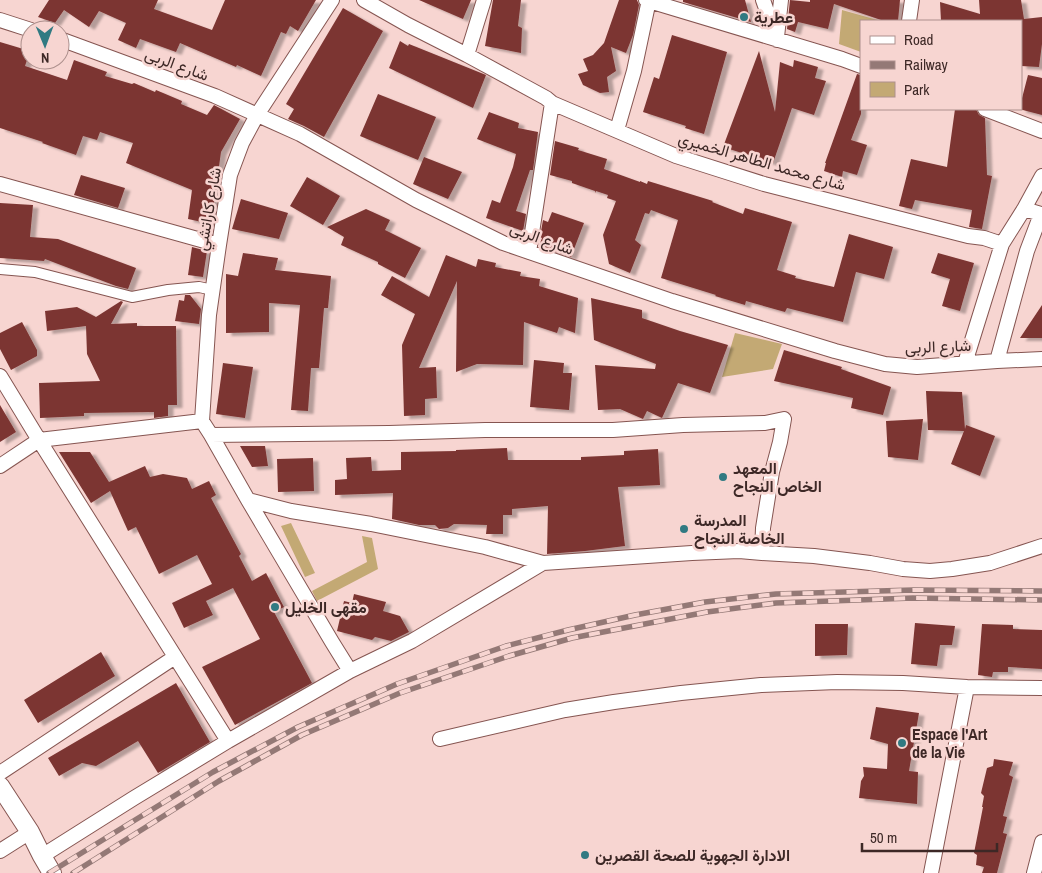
<svg xmlns="http://www.w3.org/2000/svg" width="1042" height="873" font-family="'Archivo Narrow',Vazirmatn,sans-serif">
<style>
.green{fill:#c3a974}
.building{fill:#7c3532;filter:url(#shadow)}
.lines{fill:none;stroke-linecap:round;stroke-linejoin:round}
.pedestrian-casing{stroke:#855551;stroke-width:12}
.minor-casing{stroke:#855551;stroke-width:16}
.tertiary-casing{stroke:#855551;stroke-width:20}
.pedestrian{stroke:#fff;stroke-width:10}
.minor{stroke:#fff;stroke-width:14}
.tertiary{stroke:#fff;stroke-width:18}
.rail-casing{stroke:#947976;stroke-width:5.5}
.rail{stroke:#f7d5d1;stroke-width:4;stroke-dasharray:11;stroke-linecap:butt}
.poi-dot{fill:#317a82;stroke:#f7d5d1;stroke-width:2}
.labels{text-anchor:middle;dominant-baseline:central;stroke-width:5;stroke-linejoin:round;paint-order:stroke}
.poi-label{font-size:16px;font-weight:bold;fill:#3d2826;stroke:#f7d5d1;text-anchor:start}
.street-label{font-size:16px;fill:#3d2826;stroke:#f7d5d1}
</style>
<defs>
<filter id="shadow"><feDropShadow dx="5.5" dy="3" stdDeviation="1" flood-color="#0004"/></filter>
</defs>
<rect width="100%" height="100%" fill="#f7d5d1"/>
<path class="green" d="M842 10 881 21H861V52L839 44Z
M735 333 782 344 773 369 722 377Z
M291 523 315 573 305 577 281 526Z
M362 536 372 538 378 569 317 601 312 591 367 562Z"/>
<path class="building" d="M49 0H158L154 9 212 30 225 0H316L298 31 290 26 286 34 281 32 261 76 237 65 236 67 180 43 176 52 140 39 136 48 118 40 126 23 99 11 89 27 64 10 55 23 38 17Z
M419 0H471L463 19Z
M493 0H521L518 26 522 28 521 53 485 46Z
M619 0H637L639 5 633 35 626 53 611 47 616 71 607 77 609 92 600 93 583 85 578 74 588 71 583 59 593 55 604 43Z
M683 0H745L751 22 683 2Z
M790 0 810 2V0H900L898 21H884L834 4 828 29 798 22 795 32 787 29Z
M979 0H1021L1024 19 1042 17V44L1039 67 1021 66V21H941L940 2 980 14Z
M343 8 383 31 324 137 304 126 288 119 294 109 286 104Z
M672 35 727 52 704 134 685 128 686 126 643 112 654 77 659 79Z
M400 41 408 46 409 44 486 75 473 108 389 68Z
M0 42 30 51 25 66 67 80 74 60 107 72 105 76 132 84 134 83 155 92 156 90 182 101 181 104 207 115 214 105 240 119 221 152 211 224 188 219 192 190 126 163 133 143 100 132 97 140 83 136 76 155 42 143 43 142 0 128Z
M759 51 775 112 780 62 793 67 794 60 818 67 815 78 826 81 814 115 792 108 773 163 723 147Z
M857 74 861 75V114L851 140 867 145 857 175 843 171 842 177 824 171 826 163H825Z
M1028 75 1042 78V115L1019 109H1021V102Z
M378 94 436 117 418 160 360 136Z
M955 109H976L979 115 985 118 987 175 992 176 982 229 969 227 972 210 915 200 912 209 899 206 911 159 947 167Z
M489 112 519 123 518 128 538 132 533 170H530L516 211 526 214 523 231 486 218 492 200 500 203 513 167 516 154 477 139Z
M555 141 579 148 578 150 607 159 604 169 640 182V181L647 184 648 181 713 201 712 202 743 214 745 208 792 222 777 270 796 276 795 278 834 287 849 234 893 247 884 279 856 272 843 322 787 308 785 312 746 301 745 305 715 296 716 295 661 278 678 220 651 210 649 214 645 213 635 240 641 245 630 273 609 264 603 235 616 201 607 198 608 195 596 191 595 193V191L572 183V181L550 175Z
M424 157 462 172 448 199 413 184Z
M81 175 125 188 118 208 74 195Z
M307 177 340 196 323 225 290 206Z
M241 199 288 213 279 239 232 229Z
M0 203 33 205 30 237 58 239 136 268 128 289 116 286 45 259 44 261 0 258Z
M366 209 390 220 385 230 421 248 405 278 378 264V262L341 245 344 237 327 227Z
M552 212 584 223 571 257 539 246 542 238 540 237 543 220 548 222Z
M192 247 207 251 203 277 188 275Z
M243 253 278 258 275 270 331 276 328 308H324L319 368H311L308 411 291 410 300 305 269 303V332L226 333V274L238 276Z
M938 253 974 263 960 311 942 306 950 279 931 273Z
M446 255 476 267 478 259 496 263 495 267 521 272 520 276 540 279 539 286 578 298 575 333 559 327 557 333 524 322 523 365 477 364 456 372 457 281 419 368 436 367 437 398 425 399V415L404 416 402 345 415 314 381 295 392 276 429 297Z
M185 295H190L201 309 199 324 175 321 179 300 184 301Z
M591 298 642 310V318L680 331 728 345 710 393 678 383 662 418 647 411 643 419 620 409 598 410 595 365 655 369 656 364 594 340Z
M121 301 123 302 111 324 137 323V326H176L177 405H168V416L154 418V412L84 413V416L40 418 39 383 100 381 87 354 86 326 47 331 45 311 77 307 96 317Z
M1042 305V338H1020Z
M22 322 37 350V356L11 370 0 349V333Z
M784 350 842 367 841 369 891 387 883 415 851 408 853 398 774 381Z
M534 360 564 363 563 373H572L569 410 530 407Z
M223 363 253 367 245 418 216 414Z
M926 391 962 392 965 429 966 425 995 436 980 476 951 464 964 431 928 430Z
M0 405 16 432 0 442Z
M923 419 918 460 888 457 886 421Z
M240 446H265L268 466 252 467Z
M507 448 508 460H581V457L624 455V451L658 449 660 485 618 487 625 546 585 551 547 554 548 506 512 509V515H503V534H486L487 525 454 524 448 528 439 529 435 525H419L392 519 393 493 335 495V480L347 479 346 458 371 457 372 471 401 470V452L456 451V450Z
M59 452H90L109 482 145 466 150 477 163 474 187 478 192 489 209 481 216 495 211 498 241 554 239 556 252 581 266 573 284 607 274 612 312 683 235 725 202 667 260 639 233 588 206 601 213 615 184 628 172 603 212 584 197 555 159 574 136 527 128 531 110 491 91 503Z
M313 458 314 491 278 492 277 459Z
M354 594 386 602 383 611 400 616 409 632 391 641 375 637 372 640 337 631 344 601 352 603Z
M915 623 955 626 952 645H940L937 666 911 664Z
M815 624H848L847 655 815 656Z
M982 624 1013 625V629L1042 630V669L1008 667V672H993L992 677 978 675Z
M101 652 115 676 38 723 24 700Z
M176 683 210 742 158 773 138 741 96 766 82 763 59 776 48 758Z
M876 707 919 713 909 771 918 772 917 804 859 798 861 781 864 776 863 767 887 769 888 744 870 739Z
M994 759 1013 762 1009 775 1013 777 1003 816 1007 817 1003 833 1007 834 997 873H982L984 867 976 865 977 855 974 853 983 807H982L984 796 981 793 987 768 993 766Z"/>
<g class="lines">
<g class="pedestrian-casing">
<path id="pedestrian" d="M0 269 35 272 132 297 168 290 199 287 213 290"/>
</g>
<g class="minor-casing">
<path id="minor" d="M364 0 408 25 467 55 546 98 552 103 676 156 764 184 968 236 984 238 1002 244
M646 0 842 59 861 66
M763 0 777 40
M0 20 31 30
M909 21 912 0
M777 37 781 0
M60 39 215 96 300 134 416 200 503 243 672 301 835 351 885 364 917 367 997 361 1042 359
M467 55 484 0
M985 109 1042 131
M617 130 634 71 649 0
M0 184 219 245
M529 252 552 103
M997 361 1027 251 1041 214 1024 209 1042 176
M965 363 1002 244 1024 209
M0 376 39 440 228 741
M202 421 209 315 219 245 230 175 242 143 257 115 332 0
M211 435 248 500 332 642 350 671 412 641 543 563
M0 466 39 440 202 421 211 435 389 433 485 430H613L683 425 765 423 784 419 780 442 772 472 763 528 762 553 739 551 692 553 543 563 485 547 371 524 291 511 248 500
M762 553 814 556 870 563 903 569 930 571 952 569 990 563 1042 546
M440 739 565 710 614 702 681 693 761 685 837 682 903 683 967 687 1042 688
M0 773 175 657
M0 851 30 832
M42 856 134 798 228 741 350 671
M931 873 967 687
M1034 873 1042 842"/>
</g>
<g class="tertiary-casing">
<path id="tertiary" d="M0 786 30 832 42 856 52 873"/>
</g>
<use href="#pedestrian" class="pedestrian"/>
<use href="#minor" class="minor"/>
<use href="#tertiary" class="tertiary"/>
<g class="rail-casing">
<path id="rail" d="M49 873 213 772 298 727 397 684 506 646 568 630 635 615 705 602 776 594 913 590 1042 591
M73 873 219 781 302 735 400 693 509 656 572 638 707 612 776 603 913 598 1042 600"/>
</g>
<use href="#rail" class="rail"/>
</g>
<g class="poi-dot">
<circle cx="744" cy="17" r="5"/>
<circle cx="723" cy="477" r="5"/>
<circle cx="684" cy="529" r="5"/>
<circle cx="275" cy="607" r="5"/>
<circle cx="902" cy="743" r="5"/>
<circle cx="585" cy="855" r="5"/>
</g>
<g class="labels">
<g class="poi-label">
<text x="754" y="17">عطرية</text>
<text x="733" y="468">المعهد<tspan x="733" dy="18">الخاص النجاح</tspan></text>
<text x="694" y="520">المدرسة<tspan x="694" dy="18">الخاصة النجاح</tspan></text>
<text x="285" y="607">مقهى الخليل</text>
<text x="912" y="734">Espace l'Art<tspan x="912" dy="18">de la Vie</tspan></text>
<text x="595" y="855">الادارة الجهوية للصحة القصرين</text>
</g>
<g class="street-label">
<text transform="translate(177 64) rotate(20)">شارع الربى</text>
<text transform="translate(762 161) rotate(16)">شارع محمد الطاهر الخميري</text>
<text transform="translate(208 209) rotate(-80)">شارع كاراتشي</text>
<text transform="translate(542 238) rotate(20)">شارع الربى</text>
<text transform="translate(938 346) rotate(-2)">شارع الربى</text>
</g>
</g>
<rect x="860" y="20" width="162" height="90" fill="#f7d5d1" stroke="#ad908d"/>
<rect x="870" y="36" width="25" height="8" fill="#ffffff" stroke="#ad908d"/>
<text x="904" y="45" font-size="15" fill="#3d2826">Road</text>
<rect x="870" y="61" width="25" height="8" fill="#947976" stroke="#ad908d"/>
<text x="904" y="70" font-size="15" fill="#3d2826">Railway</text>
<rect x="870" y="82" width="25" height="15" fill="#c3a974" stroke="#ad908d"/>
<text x="904" y="95" font-size="15" fill="#3d2826">Park</text>
<g transform="translate(45 45) rotate(179)"><circle r="24" fill="#f7d5d1" stroke="#ad908d"/>
<path d="M0-4L9 19L0 12L-9 19Z" fill="#317a82"/>
<text y="-8" font-size="14" font-weight="bold" text-anchor="middle" fill="#3d2826">N</text>
</g>
<path d="M862 843v8h135v-8" fill="none" stroke="#3d2826" stroke-width="2.5"/>
<text x="870" y="843" font-size="15" fill="#3d2826" stroke="#f7d5d1" stroke-width="4" paint-order="stroke">50 m</text>
</svg>
